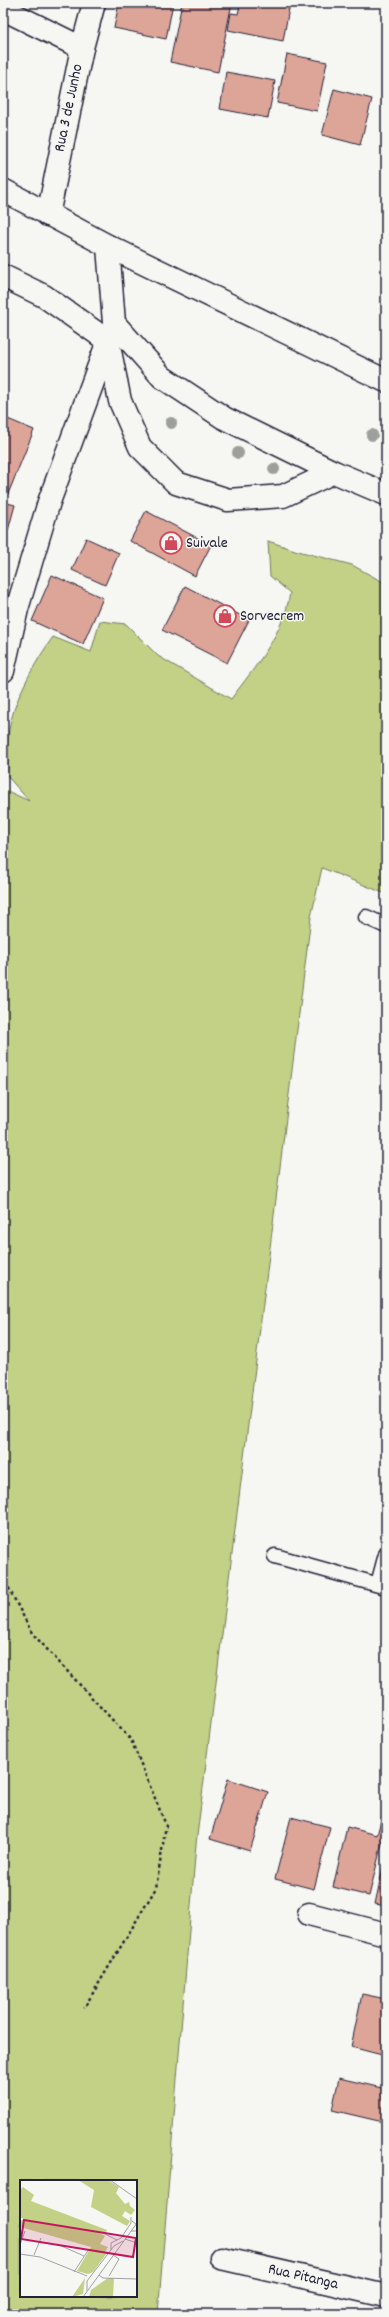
<svg xmlns="http://www.w3.org/2000/svg" width="389" height="2317" font-family="Dekko,sans-serif">
<style>
.green{fill:#c2d186;stroke:#727a60;fill-rule:evenodd}
.building{fill:#dda498;stroke:#22223b}
.lines{fill:none;stroke-linecap:round;stroke-linejoin:round}
.service-casing{stroke:#22223b;stroke-width:17}
.minor-casing{stroke:#22223b;stroke-width:25}
.tertiary-casing{stroke:#22223b;stroke-width:25}
.secondary-casing{stroke:#22223b;stroke-width:25}
.primary-casing{stroke:#22223b;stroke-width:25}
.path{stroke:#22223b;stroke-width:2.5;stroke-dasharray:3 3;stroke-linecap:butt}
.service{stroke:#f6f6f2;stroke-width:14}
.minor{stroke:#f6f6f2;stroke-width:22}
.tertiary{stroke:#f6f6f2;stroke-width:22}
.secondary{stroke:#f6f6f2;stroke-width:22}
.primary{stroke:#f6f6f2;stroke-width:22}
.tree{fill:#9c9f9a}
.labels{text-anchor:middle;dominant-baseline:central;stroke-width:3;stroke-linejoin:round;paint-order:stroke}
.street-label{font-size:16px;fill:#22223b;stroke:#f6f6f2}
.poi-label{font-size:16px;fill:#22223b;stroke:#f6f6f2;text-anchor:start}
.inset-road{fill:none;stroke:#a1a1a9;stroke-width:1}
.view{fill:#c2185b;fill-opacity:0.15;stroke:#c2185b;stroke-width:2}
.inset-edge{fill:none;stroke:#22223b;stroke-width:2}
</style>
<rect width="100%" height="100%" fill="#f6f6f2"/>
<filter id="ink" filterUnits="userSpaceOnUse"><feTurbulence type="fractalNoise" baseFrequency=".025" numOctaves="2"/><feDisplacementMap in="SourceGraphic" scale="8" xChannelSelector="R" yChannelSelector="G"/><feConvolveMatrix kernelMatrix="1 2 1 2 8 2 1 2 1" color-interpolation-filters="sRGB"/></filter>
<g filter="url(#ink)">
<path class="green" d="M268 541 298 551 352 565 383 582 386 576V894L322 868 311 917 196 1844 158 2314H3V789L29 801 8 777C9 762 6 745 9 730 14 699 35 662 53 637L91 652 100 621 126 624 158 656 231 699C255 667 284 633 290 593L270 576ZM21 2181H136V2296H21Z"/>
<path class="building" d="M119 3H173L166 39 114 28Z
M182 3H232L218 72 170 62Z
M248 3H290L283 41 228 30 231 13 238 14 240 5 247 6Z
M287 54 327 62 317 111 277 103Z
M386 69V85L382 84Z
M226 72 275 81 268 118 220 109Z
M334 89 372 99 360 145 322 135Z
M3 417 34 430 8 494 3 492Z
M3 502 15 505 7 534 3 533Z
M146 511 211 545 195 576 130 541Z
M86 538 119 553 105 585 72 570Z
M52 575 103 598 83 644 32 621Z
M185 586 249 620 227 663 162 630Z
M228 1779 268 1792 250 1851 210 1839Z
M383 1813 386 1814V1840L383 1839 369 1896 333 1887 347 1827 377 1835Z
M291 1817 330 1827 314 1889 275 1879Z
M386 1854V1906L375 1904Z
M362 1994 386 1999V2056L351 2047Z
M339 2078 386 2089V2110L383 2122 332 2110Z"/>
<g class="lines">
<g class="service-casing">
<path id="service" d="M366 917 386 926
M275 1556 386 1587
M378 1584 386 1554"/>
</g>
<g class="minor-casing">
<path id="minor" d="M82 48 94 3
M3 276 44 296 108 341 120 401 140 447 176 483 228 500 283 496 334 472
M3 671 17 609 49 502 108 341
M309 1914 386 1934
M221 2258 386 2296"/>
</g>
<g class="tertiary-casing">
<path id="tertiary" d="M3 9 82 48 48 215"/>
</g>
<g class="secondary-casing">
<path id="secondary" d="M108 246 114 323 162 377 224 418 334 472 386 494"/>
</g>
<g class="primary-casing">
<path id="primary" d="M3 190 108 246 386 381"/>
</g>
<path class="path" d="M3 1577 32 1633 131 1740 166 1825 156 1888 84 2008"/>
<use href="#service" class="service"/>
<use href="#minor" class="minor"/>
<use href="#tertiary" class="tertiary"/>
<use href="#secondary" class="secondary"/>
<use href="#primary" class="primary"/>
</g>
<g class="tree">
<circle cx="171" cy="423" r="6"/>
<circle cx="372" cy="435" r="6"/>
<circle cx="238" cy="453" r="6"/>
<circle cx="274" cy="469" r="6"/>
</g>
</g>
<defs>
<g id="shop-ring" transform="scale(1.15)"><circle r="9.5" fill="#f6f6f2" stroke="#d1495b" stroke-width="1.5"/><path d="M-5-2.5h2.3a2.7 3.5 0 0 1 5.4 0H5L5.5 6h-11ZM-1.5-2.5h3a1.5 2.3 0 0 0-3 0Z" fill="#d1495b"/></g>
</defs>
<g fill-rule="evenodd">
<use href="#shop-ring" x="171" y="543"/>
<use href="#shop-ring" x="225" y="616"/>
</g>
<g class="labels">
<g class="street-label">
<text transform="translate(69 108) rotate(-78)">Rua 3 de Junho</text>
<text transform="translate(303 2277) rotate(13)">Rua Pitanga</text>
</g>
<g class="poi-label">
<text x="186" y="543">Suivale</text>
<text x="240" y="616">Sorvecrem</text>
</g>
</g>
<g transform="translate(20 2180)">
<rect width="117" height="117" fill="#f6f6f2"/>
<path d="M58 0H88L99 7 96 13 105 24 109 22 110 26 115 30 111 35 105 31 102 36 110 41 107 46 71 27 74 10ZM3 7 14 15 11 21 87 50 85 54 78 52 85 56 80 64 88 67 85 72 87 73 73 92 68 94 57 91 71 67 0 47 1 41 4 39 0 37V10ZM65 98 63 114 52 117ZM88 98H94L93 117H69L71 110Z" fill="#c2d186"/>
<path class="inset-road" d="M90 0 117 19M111 51H117L116 44 112 41M81 52 97 60M105 59 117 63M37 64 64 76M0 65 5 51M91 70V63L101 58 111 43V37M0 74 20 77 67 96M14 75 21 58M54 92 69 69M79 95 83 98 117 99M89 96 99 79 93 75M67 111V101L94 66 103 61M63 117 117 43"/>
<path class="view" d="M4 40 116 58 113 77 1 59Z"/>
<rect width="117" height="117" class="inset-edge"/>
</g>
<rect width="389" height="2317" fill="none" stroke="#f6f6f2" stroke-width="16"/>
<rect x="8" y="8" width="373" height="2301" fill="none" stroke="#22223b" stroke-width="1.5" filter="url(#ink)"/>
</svg>
